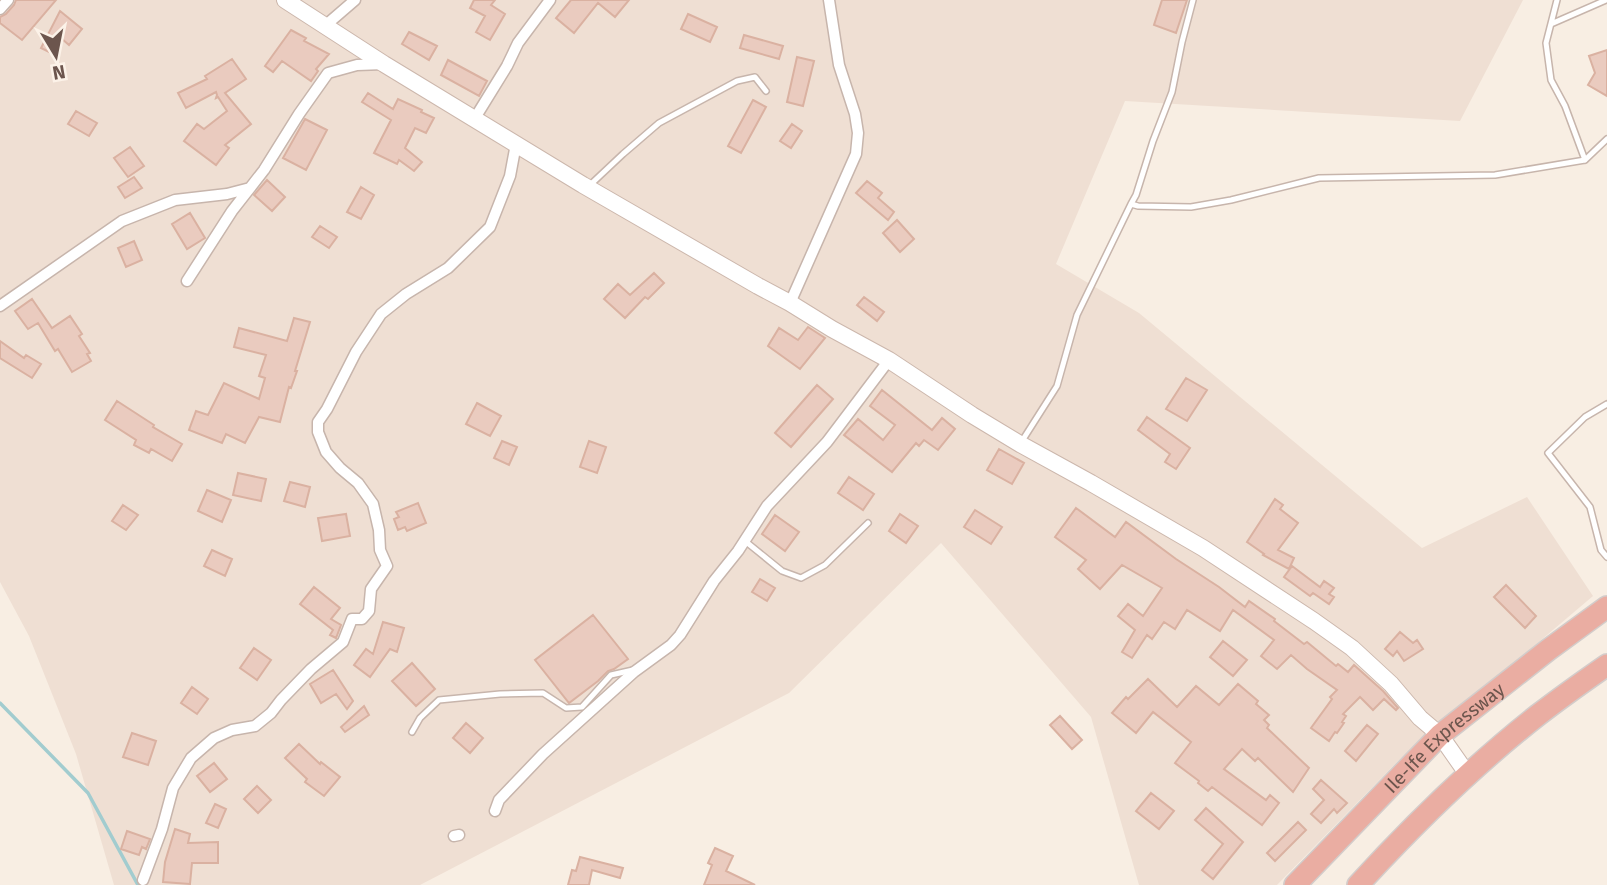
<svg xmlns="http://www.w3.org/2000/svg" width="1607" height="885" font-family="'Fira Sans',sans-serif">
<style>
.residential{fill:#efdfd3}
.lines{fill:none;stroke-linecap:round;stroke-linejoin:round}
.stream{stroke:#a2cccf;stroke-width:3.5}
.building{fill:#eacbbf;stroke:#dab1a1;stroke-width:2}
.lane-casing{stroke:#c7b5ac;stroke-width:8}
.street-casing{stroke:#c7b5ac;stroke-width:13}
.secondary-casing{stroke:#ccb7ac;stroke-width:18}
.highway-casing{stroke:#d3ccca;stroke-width:24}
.lane{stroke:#fff;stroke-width:5}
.street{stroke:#fff;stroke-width:10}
.secondary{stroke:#fff;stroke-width:16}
.highway{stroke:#eaada2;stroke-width:21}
.labels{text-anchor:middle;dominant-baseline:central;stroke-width:5;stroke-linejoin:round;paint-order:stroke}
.street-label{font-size:19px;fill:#6c554d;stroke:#fcf2e8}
</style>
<rect width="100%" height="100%" fill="#f8eee3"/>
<path class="residential" d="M0 0H1523L1460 121 1125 101 1056 264 1139 313 1422 548 1527 497 1593 596 1398 761 1277 885H1139L1091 717 941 543 789 693 420 885H114L76 754 29 636 0 582Z"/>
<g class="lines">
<path class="stream" d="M0 703 88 793 138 885"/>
</g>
<path class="building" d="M16 0H56L22 40 0 23V17L6 14 14 5Z
M474 0H495L491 5 505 14 490 40 476 32 485 16 470 8Z
M571 0H629L615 17 598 3 574 33 556 18Z
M1162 0H1187L1176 33 1154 25Z
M60 11 82 29 69 45 61 38 53 54 41 48Z
M688 14 717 27 710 42 681 29Z
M291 30 306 38 304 41 329 54 316 69 318 71 311 81 282 61 273 72 265 66Z
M409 32 437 46 429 60 402 44Z
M744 35 783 46 779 59 740 48Z
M1607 50V96L1588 85 1595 73 1589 56Z
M797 57 814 61 803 106 787 102Z
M232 59 246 79 225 93 251 124 225 145 229 148 216 165 184 141 197 124 204 129 227 111 218 97 216 98 217 95 216 92 186 108 178 93 207 79 205 76Z
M448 60 487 81 479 96 441 75Z
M368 93 393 109 398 99 422 110 421 112 434 118 426 133 415 128 405 148 422 162 414 171 399 160 397 164 374 153 391 120 362 102Z
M753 100 766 107 741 153 728 146Z
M76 111 97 123 89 136 68 124Z
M305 119 327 130 306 170 283 158Z
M792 124 802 131 791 148 780 141Z
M130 147 144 166 128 177 114 158Z
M134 177 142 188 125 198 118 187Z
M267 180 285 197 272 211 254 195Z
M867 181 882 193 878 198 894 212 888 220 856 193Z
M361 187 374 195 361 219 347 212Z
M190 213 205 238 187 249 172 224Z
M897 220 914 239 900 252 883 233Z
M320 226 337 237 329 248 312 237Z
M134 241 142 260 126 267 118 248Z
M654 273 664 283 648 299 645 297 625 318 604 299 618 284 630 295Z
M864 297 884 312 877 321 857 305Z
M32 299 52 328 70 316 82 334 79 336 90 353 87 354 91 361 72 372 58 349 55 351 38 323 28 329 15 311Z
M294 318 310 322 295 371H297L291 388 289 387 280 422 259 417 245 443 226 434 222 443 189 430 196 411 208 415 224 383 259 399 265 378 259 376 266 355 234 347 239 328 287 341Z
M808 327 825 338 800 369 768 346 779 328 798 340Z
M0 341 24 358 26 355 41 364 32 378 0 358Z
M1186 378 1207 390 1187 421 1166 409Z
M817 385 833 399 791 447 775 433Z
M882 390 932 430 942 418 955 429 938 450 924 440 919 446 916 443 892 472 844 435 858 419 883 440 895 425 870 406Z
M117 401 154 425 153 427 182 444 172 461 151 449 149 453 134 445 136 440 105 420Z
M477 403 501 416 490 436 466 424Z
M1147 417 1190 448 1176 469 1165 462 1170 454 1138 430Z
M502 441 517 447 509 465 494 458Z
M589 441 606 447 597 473 580 467Z
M999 449 1024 463 1012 484 987 470Z
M238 473 266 479 261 501 233 495Z
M849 477 874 494 863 510 838 493Z
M290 482 310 487 305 507 284 501Z
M207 490 231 500 222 522 198 511Z
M1275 499 1283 505 1280 509 1298 523 1278 550 1294 558 1289 569 1263 555 1264 554 1247 542Z
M418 503 426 523 407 531 405 527 398 530 394 519 399 517 396 512Z
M123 505 138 515 126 530 112 521Z
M1076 508 1115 537 1126 522 1176 559 1219 587 1245 607 1249 601 1275 619 1274 621 1304 644 1307 642 1336 666 1338 664 1348 672 1354 665 1383 691 1398 708 1396 710 1384 699 1373 710 1360 697 1343 714 1346 716 1342 722 1344 723 1337 733 1335 732 1329 741 1311 728 1332 699 1330 697 1337 690 1307 669 1291 655 1277 669 1261 656 1274 640 1233 610 1220 631 1187 610 1175 629 1164 622 1152 639 1147 635 1132 658 1122 652 1135 630 1118 616 1128 604 1143 616 1162 588 1122 565 1100 589 1078 569 1086 560 1055 537Z
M975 510 1002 527 991 544 964 527Z
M346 514 350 536 322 541 318 518Z
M900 514 918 526 906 543 889 531Z
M775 515 799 532 785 551 762 534Z
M212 550 232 559 225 576 204 566Z
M1292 566 1320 587 1324 581 1334 588 1329 594 1334 597 1329 604 1313 593 1310 596 1284 577Z
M760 579 775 588 767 601 752 592Z
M1506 585 1536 616 1525 628 1494 597Z
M314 587 340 608 331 619 341 625 336 638 330 635 333 630 300 604Z
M593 615 628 659 614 669 608 671 598 681 569 703 535 660Z
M383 622 404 628 397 652 390 649 370 677 354 665 366 649 373 654Z
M1400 632 1413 643 1417 640 1423 649 1404 661 1397 651 1393 656 1385 649Z
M1223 641 1247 660 1233 676 1210 657Z
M254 648 271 660 257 680 240 668Z
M412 663 435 689 416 706 392 681Z
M333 670 353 701 347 709 336 694 321 703 310 684Z
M1148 679 1177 707 1196 686 1219 705 1238 684 1258 701 1256 704 1269 715 1264 720 1269 725 1267 728 1309 768 1293 792 1258 758 1255 761 1242 749 1224 769 1266 800 1270 795 1279 803 1262 825 1212 787 1208 791 1198 783 1199 781 1175 763 1191 742 1153 712 1136 733 1112 713 1126 697 1128 699Z
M192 687 208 699 197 714 181 703Z
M364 706 369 715 345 732 341 727Z
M1060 716 1082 740 1072 749 1050 725Z
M466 723 483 738 470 753 453 738Z
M1367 725 1378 734 1356 761 1345 751Z
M132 733 156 741 148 765 123 757Z
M299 744 320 764 321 762 340 777 324 796 305 782 307 779 285 758Z
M214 763 227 779 210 792 197 776Z
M1321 780 1347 803 1337 813 1334 809 1321 823 1311 814 1324 800 1313 789Z
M257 786 271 800 258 813 244 799Z
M1151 793 1174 811 1159 829 1136 811Z
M215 804 226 809 218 828 206 823Z
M1206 808 1243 842 1213 879 1202 870 1223 844 1195 820Z
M1298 822 1306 830 1275 861 1267 853Z
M175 829 190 834 188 843 218 842V863H192L190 884 163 882 165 862Z
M127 831 150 839 146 849 142 847 139 855 121 849Z
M715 848 733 856 726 871 755 885H704L712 865 708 863Z
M580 857 623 868 620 878 592 870 589 885H568L572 870 576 871Z"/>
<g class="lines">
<g class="lane-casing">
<path id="lane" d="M1551 24 1606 0
M1585 160 1607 139
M590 185 623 154 659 123 737 81 755 77 766 91
M1131 204 1136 195 1153 141 1172 92 1182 42 1193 0
M1607 404 1585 417 1548 453 1590 507 1601 550 1607 557
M1022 441 1057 386 1077 315 1131 204 1138 206 1191 207 1231 200 1319 178 1495 175 1585 160 1565 106 1551 80 1546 43 1557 0
M745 541 782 571 801 578 825 565 868 523
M412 732 420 718 439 700 500 694 543 693 566 708 582 707 611 675 633 670"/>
</g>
<g class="street-casing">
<path id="street" d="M0 9 8 0
M326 25 355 0
M475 118 507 66 518 43 550 0
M187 281 232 211 264 170 299 114 328 73 357 65 384 64
M790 303 856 154 858 133 855 114 839 65 829 0
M0 306 122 221 175 200 227 194 250 188
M495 811 499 800 543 754 634 672 671 645 680 635 714 581 738 551 767 506 827 442 889 360
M454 836 459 835
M143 880 162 829 173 788 191 758 214 738 232 730 255 726 271 713 281 700 311 669 343 642 352 619H362L369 611 371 589 387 566 380 550 379 530 373 504 358 483 340 468 326 452 318 432V422L327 409 356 352 381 314 406 294 448 268 490 227 510 176 516 144"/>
</g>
<g class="secondary-casing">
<path id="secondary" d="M285 0 384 64 583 185 758 286 790 303 832 329 889 360 972 415 1020 444 1091 483 1203 548 1314 621 1352 648 1391 684 1420 718 1440 735 1468 775"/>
</g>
<g class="highway-casing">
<g id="highway">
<path id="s1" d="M1295 885 1440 735 1548 650 1607 607"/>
<path d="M1358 885C1414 824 1473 766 1538 715 1560 698 1584 681 1607 665"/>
</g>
</g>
<use href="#lane" class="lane"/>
<use href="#street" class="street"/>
<use href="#secondary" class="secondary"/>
<use href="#highway" class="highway"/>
</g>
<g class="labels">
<g class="street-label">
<text stroke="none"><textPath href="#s1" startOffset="210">Ile-Ife Expressway</textPath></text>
</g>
</g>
<g transform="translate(56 56) rotate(170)" stroke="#fcf2e8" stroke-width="5" paint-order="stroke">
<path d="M0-5L12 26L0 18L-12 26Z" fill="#6c554d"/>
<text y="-10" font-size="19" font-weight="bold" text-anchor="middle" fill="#6c554d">N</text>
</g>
</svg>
